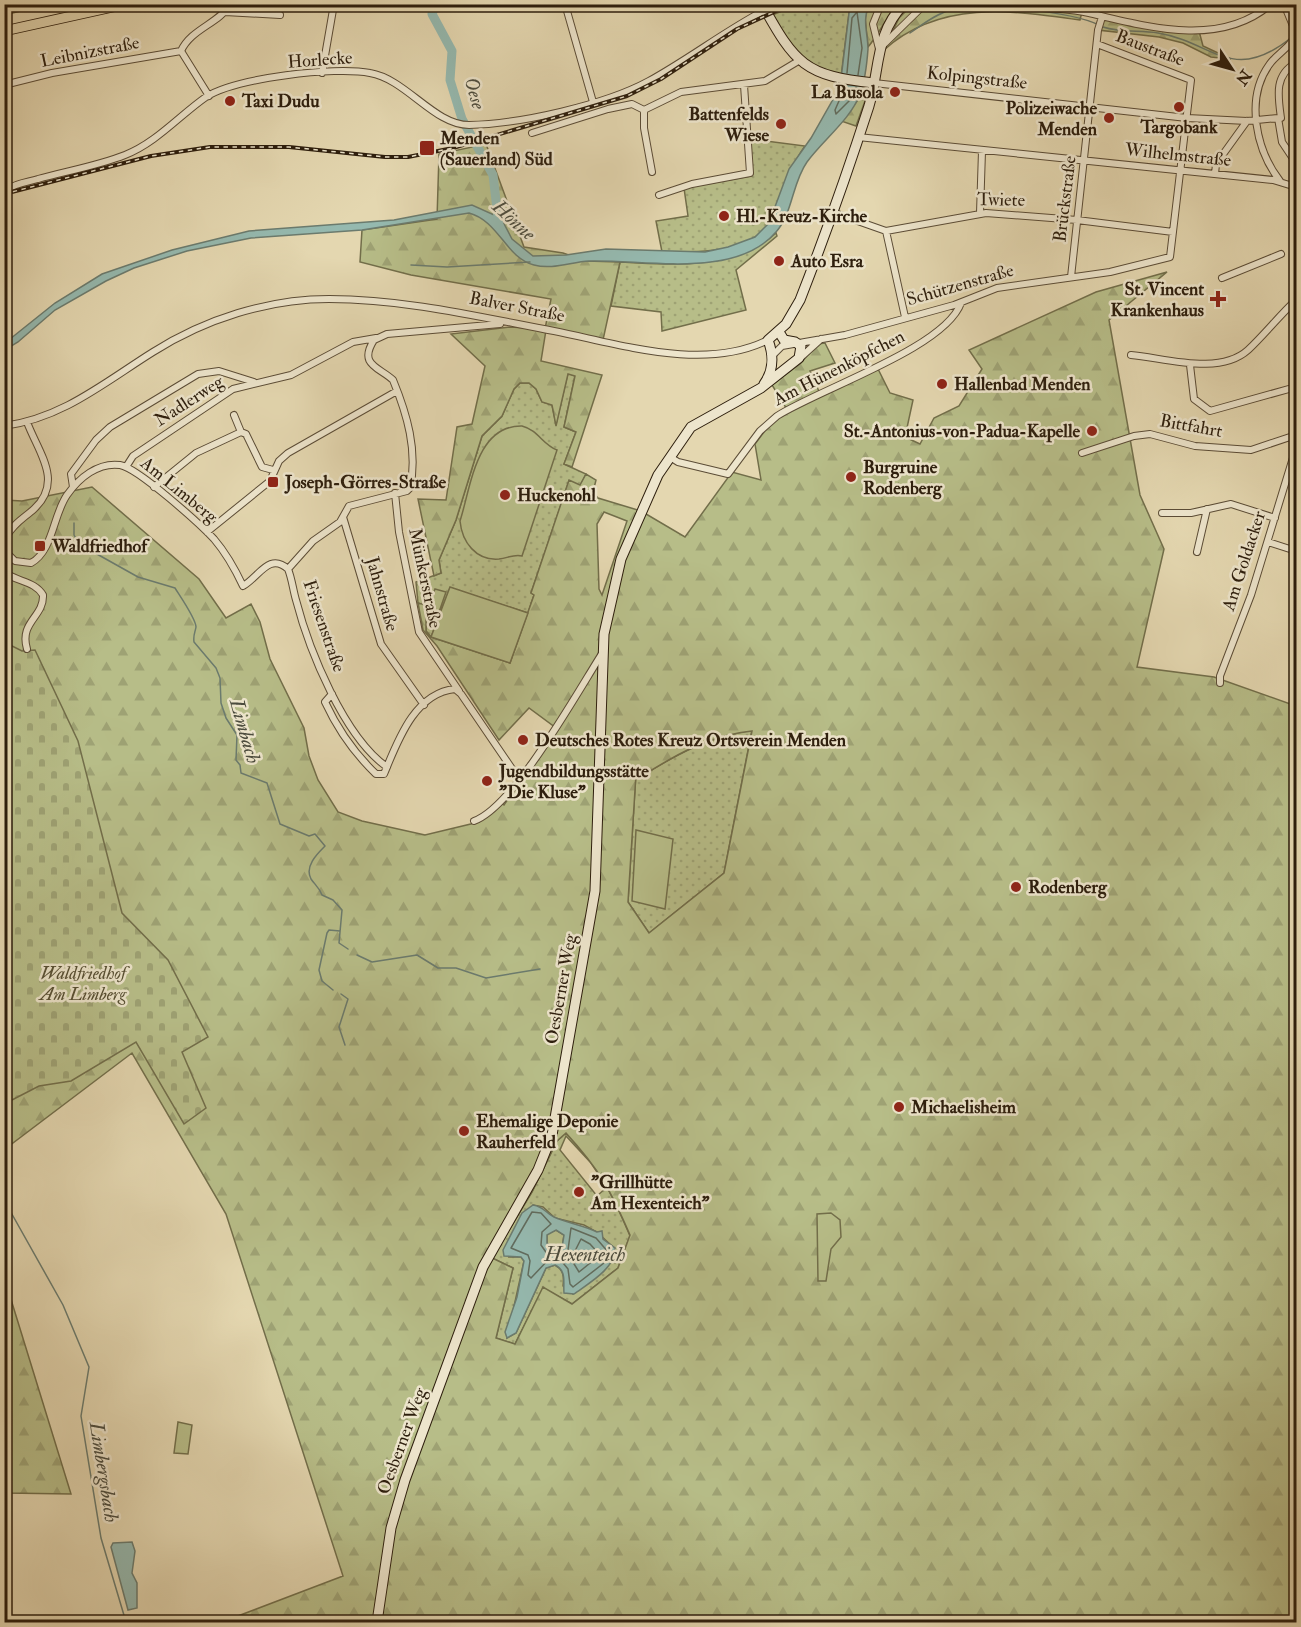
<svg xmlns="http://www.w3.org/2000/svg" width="1301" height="1627" font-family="'IM FELL Double Pica',serif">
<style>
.grass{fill:url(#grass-dots);stroke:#726e4a;stroke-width:1.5;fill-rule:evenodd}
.forest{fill:url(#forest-firs);stroke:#726e4a;stroke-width:1.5;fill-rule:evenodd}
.cemetery{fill:url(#cemetery-stones);stroke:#726e4a;stroke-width:1.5}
.garden{fill:#b7bd88;stroke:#726e4a;stroke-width:1.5}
.water{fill:#95b9af;stroke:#6b7b6e;stroke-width:1.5;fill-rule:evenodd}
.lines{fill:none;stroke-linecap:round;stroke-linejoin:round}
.shore{stroke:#616c5e;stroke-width:1.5}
.stream{stroke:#6b7b6e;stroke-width:1.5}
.river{stroke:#95b9af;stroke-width:9}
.street-casing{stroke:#5b4c36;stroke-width:8}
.secondary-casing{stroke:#2d1e0d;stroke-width:11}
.primary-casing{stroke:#2d1e0d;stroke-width:11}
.street{stroke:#ede5cc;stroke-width:6}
.secondary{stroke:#ede5cc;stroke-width:9}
.primary{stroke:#e4d7b0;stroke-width:9}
.rail-casing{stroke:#2d1e0d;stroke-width:4}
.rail{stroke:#ede5cc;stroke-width:1.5;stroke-dasharray:4.5;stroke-linecap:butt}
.poi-dot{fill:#8f2418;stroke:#ede5cc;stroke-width:2}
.labels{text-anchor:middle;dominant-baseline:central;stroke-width:5;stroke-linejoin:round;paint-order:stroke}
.street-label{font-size:18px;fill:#2d1e0d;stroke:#ede5cc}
.poi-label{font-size:18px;font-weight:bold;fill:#2d1e0d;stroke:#ede5cc;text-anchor:start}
.park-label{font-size:18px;font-style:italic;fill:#564e32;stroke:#ede5cc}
.water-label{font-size:20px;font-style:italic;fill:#4c4c3e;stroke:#ede5cc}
</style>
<defs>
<pattern id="grass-dots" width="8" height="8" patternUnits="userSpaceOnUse" patternTransform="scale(1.5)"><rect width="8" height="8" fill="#b7bd88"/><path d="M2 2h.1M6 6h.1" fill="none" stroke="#9ea274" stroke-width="1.8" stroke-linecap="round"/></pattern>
<pattern id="forest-firs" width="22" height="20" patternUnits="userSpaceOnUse" patternTransform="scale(1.5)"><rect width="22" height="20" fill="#b7bd88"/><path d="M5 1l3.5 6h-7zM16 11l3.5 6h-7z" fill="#9ea274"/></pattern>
<pattern id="cemetery-stones" width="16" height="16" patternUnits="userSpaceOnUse" patternTransform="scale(1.5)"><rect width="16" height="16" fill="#b7bd88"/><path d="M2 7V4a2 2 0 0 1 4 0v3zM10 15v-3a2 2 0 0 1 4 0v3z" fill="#9ea274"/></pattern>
</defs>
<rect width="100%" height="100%" fill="#e4d7b0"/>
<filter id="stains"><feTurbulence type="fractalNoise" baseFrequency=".00333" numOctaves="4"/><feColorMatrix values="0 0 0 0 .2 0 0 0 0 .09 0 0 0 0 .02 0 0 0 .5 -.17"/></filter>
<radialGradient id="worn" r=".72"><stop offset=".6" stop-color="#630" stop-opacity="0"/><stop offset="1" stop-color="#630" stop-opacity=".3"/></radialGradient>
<path class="grass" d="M796 5H850L841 77 804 61 770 16Z
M750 139 805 146C790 167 784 189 775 213 758 255 699 252 662 252L656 221 688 216 684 188 752 176Z
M776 233 777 236 736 270 746 310 662 331 661 312 611 306 620 262C672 265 735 270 776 233Z
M568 373 575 376 564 427 576 432 564 464 586 474 580 486 569 481 531 593 534 595 528 613 450 588 431 637 426 631V606L418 603 416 582 441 573 439 560 456 520 482 436 502 416 514 389 520 383H529L536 389 542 402 552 405 556 424Z
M752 730 724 873 649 933 628 902 636 773 642 776C680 752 708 738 752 730Z
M566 1133C599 1169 611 1191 630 1236L618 1268 572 1304 543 1288 515 1344 496 1338 513 1268 492 1258 532 1192 557 1141ZM566 1136 591 1163 607 1187 597 1196 560 1150ZM533 1205 543 1207 555 1218 584 1225 597 1232 612 1246 613 1261 573 1294 563 1286C564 1277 564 1270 555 1265L546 1268 516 1333 507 1338 524 1261 521 1257H509Z"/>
<path class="forest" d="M989 4 1017 7 1021 5 1082 12 1080 20C1011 10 939 0 884 50L899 18 912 5Z
M4 5 5 4 43 5 5 15Z
M869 5H897C886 18 879 34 868 47L865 17Z
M1102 17 1199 31 1203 46 1231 59 1211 57 1183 43 1159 37 1098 30Z
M862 89 865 101 856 126 841 121 857 101Z
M486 144 524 247 563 253 586 261 620 262 603 340 546 330 541 361 602 375 572 467 564 464 576 432 564 427 575 376 568 374 556 426 552 405 542 402 536 389 529 383H520L514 389 502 416 482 436 456 520 439 560 441 573 434 576 418 499 446 500 457 427 472 424 485 366 451 334 510 327 545 329 551 299 411 275 360 262 362 230 437 219 439 154Z
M1167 272 1109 320 1140 495 1164 549 1137 667 1214 677 1296 706V1622H222L343 1576 226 1214 132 1053 5 1149V500L22 501 92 487 199 579 226 618 251 604 260 622 270 659 304 728 309 756 318 780 338 812 362 821 425 835 479 822 501 803 504 805 556 728 529 708 499 740 437 646 423 630 418 603 426 605V631L431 637 510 663 534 595 531 593 569 480 580 485 586 474 596 480 593 492 598 498 641 511 685 537 732 472 761 480 755 444 770 424 788 411 772 385 801 363 817 344 825 343 835 363 810 371 821 396 878 369 890 393 913 400 905 437 920 444 934 418 959 406 982 369 969 350 1096 292ZM604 512 627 521 602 595 599 589 597 524ZM752 731 724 873 649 933 628 902 636 774 642 776C677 754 710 735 752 731ZM566 1133C600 1170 611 1191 630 1235L618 1268 572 1304 543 1287 515 1344 496 1338 513 1268 492 1258 532 1192 557 1141Z
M556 1230 564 1235 562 1248 554 1252 547 1243V1234Z
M5 1280 71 1494 5 1493Z"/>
<path class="cemetery" d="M4 642 22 651 35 650 78 741 122 913 168 960 208 1037 182 1052 206 1108 184 1124 136 1042 71 1081 39 1086 10 1101 5 1095Z"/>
<path class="garden" d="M522 426C538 430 543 445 557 450L522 556C514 554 508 558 499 559 476 561 462 542 460 521 471 487 476 425 522 426Z
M450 587 528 613 510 663 431 637Z
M435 589 446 592 438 615 427 611Z
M636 830 673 839 665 909 632 901Z
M831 1213 840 1220 841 1237 831 1249 826 1281H818L817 1214Z
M178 1422 192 1425 188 1454 174 1453Z"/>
<path class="water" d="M850 5H869C862 20 868 34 868 49 867 63 865 81 860 94 851 119 823 140 807 162 792 183 793 213 776 232 735 280 644 259 589 261 571 262 552 270 534 265 506 258 499 221 469 213L362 230 251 238 187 251 134 268 106 281 55 310 18 342 5 350V343L55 303 102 274 172 250 249 231 394 220 472 205 501 218 512 239 533 256 566 255 606 249 705 252 728 247 755 237 769 223 789 169 811 138 840 87Z
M533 1205C545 1207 545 1213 554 1217 567 1223 583 1225 597 1232L602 1231 603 1239 615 1248C616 1268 589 1283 574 1294L564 1293C563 1282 567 1271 555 1265L546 1268 516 1333 507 1338 505 1332 517 1297 524 1261 521 1257 504 1256 503 1250 522 1213ZM556 1230 564 1235 562 1248 554 1251 547 1243V1235Z
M132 1542 135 1551 132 1573 137 1583V1608L128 1610 111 1547 113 1543Z"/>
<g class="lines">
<path class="shore" d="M847 73 852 18 857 12 862 48 858 75
M846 85 835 110 836 114 852 98 856 87
M532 1212 541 1213 551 1224 542 1232 541 1245 550 1258 531 1278 528 1275 530 1261 528 1255 511 1248Z
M571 1228 596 1238 609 1253 604 1263 573 1287 570 1284 568 1269 559 1258 568 1250Z
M581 1239 590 1244 600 1255 579 1272 571 1259Z"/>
<path class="stream" d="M1103 27C1121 33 1140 30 1158 33 1214 42 1231 85 1291 38
M910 33C922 25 937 13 951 10 981 3 1070 11 1099 25
M411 265 447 267 530 262
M74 523V535L79 544 138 577 175 588C180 596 196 619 196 627 195 633 193 635 194 642L216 668 220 678 221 703 226 718 237 735 236 760 240 765 241 773 267 783 280 824 309 836 315 834 325 846C318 853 304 866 311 879 315 885 319 887 322 895L333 900 342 910 339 943 348 949
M357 955 372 962 417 955 438 968H456L486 978 540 969
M333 990 322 981 319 970 327 933 329 930 340 931
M341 994 348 999 339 1027 345 1045
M4 1200 63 1305 89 1367 81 1416 101 1538 126 1622"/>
<path class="river" d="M436 4 432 14 452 51 450 80 462 119 493 175 499 226"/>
<g class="street-casing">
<path id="street" d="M565 4 593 102
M881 4 873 24 879 49 925 4
M1021 4C1043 9 1067 8 1089 13 1148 27 1220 48 1271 4
M230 6 254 9 278 4
M225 12 280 15
M181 51C191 29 218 24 231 4
M181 51 209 96
M322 73 334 4
M874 83 1187 118 1247 121 1278 118 1282 142 1296 163
M4 85 52 73 181 51
M644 110 681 92 765 81 800 60
M644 110V128L652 172
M1281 118C1278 96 1274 75 1296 63
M532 133 608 109 632 104 644 110
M858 137 1273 180 1296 187
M1215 174 1216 164 1247 121
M1280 181C1256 150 1245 99 1269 65 1277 53 1291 48 1296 33L1284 4
M8 189C16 183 28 182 38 179 67 171 97 166 125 155 156 143 180 115 206 97 236 78 335 66 370 73 406 79 434 125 469 125 520 124 605 105 649 81 689 59 725 31 765 10
M659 195 692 184 750 173 744 85
M832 212 886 231 986 213 1077 220 1173 232
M4 213 8 189
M980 213 982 151
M886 231 905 317
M1295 252 1296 251
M1071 277 1098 30 1102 17
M1222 278 1281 254
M773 355 782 346 845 335 954 305 997 288 1110 272 1170 257 1191 80 1097 44
M1131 355C1165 358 1219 376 1248 350 1265 334 1279 316 1296 300
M800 358 821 339
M1190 365 1194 399 1210 411 1296 387
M234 415 241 432
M27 422C38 452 64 481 34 509 24 518 13 524 7 536V553L15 561 31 563C53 551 53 515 67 495 79 478 98 462 120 465 138 468 200 524 214 539 226 553 235 569 243 586 259 577 269 552 288 569
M4 426C63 418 105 382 153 352 205 319 268 299 329 299 405 299 480 317 554 331 620 344 704 372 768 340
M1082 453 1134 436 1150 434 1195 446 1251 450 1296 435
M670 457 678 462 728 474 760 431 777 416C819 389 945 348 961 303
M126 467 133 456 233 389 291 375 353 342 376 338
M73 487 71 474 96 440 110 427 198 374 219 371 254 382
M154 487 196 453 241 432 246 434 262 467 273 470
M395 493 399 532 419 632 459 691
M1162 513H1191L1231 504 1275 518
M343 517 381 644 424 705
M207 532 270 481 279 461 288 453 397 391
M1268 542 1296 551
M1197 552 1207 509
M288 569 313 541 340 522 349 506 407 491 410 488C418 451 407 414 393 380 379 367 358 365 374 340L387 334 500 324
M288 569C292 579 293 590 296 600 309 650 344 737 387 767
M4 572C17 582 35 581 43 595 44 617 19 622 27 649
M1220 683V676L1251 595 1296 448
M332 694 325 702C338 730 354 753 376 774H384C397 743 414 693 455 689L461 694 519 779
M474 821C514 807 578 691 603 652"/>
</g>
<g class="secondary-casing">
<path id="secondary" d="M762 4C795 64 805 76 874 83
M764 384C774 370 774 356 768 340L786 324 800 300C825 236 848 171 869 106 880 69 875 33 904 4
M377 1622 391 1528 405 1480 483 1267 538 1170 552 1135 595 891 604 634 621 559 658 475 691 427 761 388 799 358 801 346 795 342 784 340 779 332"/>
</g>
<g class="primary-casing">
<path id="primary" d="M4 31 126 4"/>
</g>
<use href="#street" class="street"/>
<use href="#secondary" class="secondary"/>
<use href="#primary" class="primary"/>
<g class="rail-casing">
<path id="rail" d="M4 194 151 156 210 147H289L385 157H408L453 148 627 96 661 79 737 29 791 4"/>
</g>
<use href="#rail" class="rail"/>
</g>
<g class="poi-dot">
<circle cx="895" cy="92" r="6"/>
<circle cx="230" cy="101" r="6"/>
<circle cx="1179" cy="107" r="6"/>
<circle cx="1109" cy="118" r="6"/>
<circle cx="781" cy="124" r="6"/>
<rect x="419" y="140" width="16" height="16" rx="3"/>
<circle cx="724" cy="216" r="6"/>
<circle cx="779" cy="261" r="6"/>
<path d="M1215 290h6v6h6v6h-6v6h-6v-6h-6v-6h6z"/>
<circle cx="942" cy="384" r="6"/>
<circle cx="1092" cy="431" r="6"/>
<circle cx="851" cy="477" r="6"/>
<rect x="267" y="476" width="12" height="12" rx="3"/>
<circle cx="505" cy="495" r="6"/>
<rect x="34" y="540" width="12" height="12" rx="3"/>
<circle cx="523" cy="740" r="6"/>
<circle cx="487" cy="781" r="6"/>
<circle cx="1016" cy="887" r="6"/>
<circle cx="899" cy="1107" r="6"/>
<circle cx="464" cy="1131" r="6"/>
<circle cx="579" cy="1192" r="6"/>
</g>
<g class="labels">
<g class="street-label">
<text transform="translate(1150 48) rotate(21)">Baustraße</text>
<text transform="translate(90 52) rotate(-11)">Leibnizstraße</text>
<text transform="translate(320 60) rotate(-4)">Horlecke</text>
<text transform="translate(977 78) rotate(6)">Kolpingstraße</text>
<text transform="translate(1178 155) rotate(6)">Wilhelmstraße</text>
<text transform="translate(1065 199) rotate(-83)">Brückstraße</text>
<text transform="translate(1001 200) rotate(1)">Twiete</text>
<text transform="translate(960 285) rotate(-16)">Schützenstraße</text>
<text transform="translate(517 307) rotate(11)">Balver Straße</text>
<text transform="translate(839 368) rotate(-27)">Am Hünenköpfchen</text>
<text transform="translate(189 401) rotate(-33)">Nadlerweg</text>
<text transform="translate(1191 426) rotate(10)">Bittfahrt</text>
<text transform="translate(179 490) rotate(39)">Am Limberg</text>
<text transform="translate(1244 561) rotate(-72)">Am Goldacker</text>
<text transform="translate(425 578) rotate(78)">Münkerstraße</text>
<text transform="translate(382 594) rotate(74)">Jahnstraße</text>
<text transform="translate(324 626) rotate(71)">Friesenstraße</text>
<text transform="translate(561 989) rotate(-80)">Oesberner Weg</text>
<text transform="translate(402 1441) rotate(-70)">Oesberner Weg</text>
</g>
<g class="poi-label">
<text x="883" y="92" text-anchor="end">La Busola</text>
<text x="242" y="101">Taxi Dudu</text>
<text x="1097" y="108" text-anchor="end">Polizeiwache<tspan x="1097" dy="21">Menden</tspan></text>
<text x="769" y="114" text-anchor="end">Battenfelds<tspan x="769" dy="21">Wiese</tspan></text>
<text x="1179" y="127" text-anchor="middle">Targobank</text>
<text x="440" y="138">Menden<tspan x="440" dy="21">(Sauerland) Süd</tspan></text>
<text x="736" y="216">Hl.-Kreuz-Kirche</text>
<text x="791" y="261">Auto Esra</text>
<text x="1204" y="289" text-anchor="end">St. Vincent<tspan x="1204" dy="21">Krankenhaus</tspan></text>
<text x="954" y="384">Hallenbad Menden</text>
<text x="1080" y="431" text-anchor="end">St.-Antonius-von-Padua-Kapelle</text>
<text x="863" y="467">Burgruine<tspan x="863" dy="21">Rodenberg</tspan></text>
<text x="285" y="482">Joseph-Görres-Straße</text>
<text x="517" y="495">Huckenohl</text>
<text x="52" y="546">Waldfriedhof</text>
<text x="535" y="740">Deutsches Rotes Kreuz Ortsverein Menden</text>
<text x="499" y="771">Jugendbildungsstätte<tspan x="499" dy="21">"Die Kluse"</tspan></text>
<text x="1028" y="887">Rodenberg</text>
<text x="911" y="1107">Michaelisheim</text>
<text x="476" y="1121">Ehemalige Deponie<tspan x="476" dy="21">Rauherfeld</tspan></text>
<text x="591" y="1182">"Grillhütte<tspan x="591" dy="21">Am Hexenteich"</tspan></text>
</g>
<g class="park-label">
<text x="83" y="973">Waldfriedhof<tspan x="83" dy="21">Am Limberg</tspan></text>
</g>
<g class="water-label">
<text transform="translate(475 93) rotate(74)">Oese</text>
<text transform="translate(514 220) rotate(42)">Hönne</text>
<text transform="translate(245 731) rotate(74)">Limbach</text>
<text x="585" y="1254">Hexenteich</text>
<text transform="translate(104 1472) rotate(81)">Limbergsbach</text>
</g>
</g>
<rect width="1301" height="1627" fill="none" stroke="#e4d7b0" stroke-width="24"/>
<rect x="6" y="6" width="1289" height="1615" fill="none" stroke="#2d1e0d" stroke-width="3"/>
<rect x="12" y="12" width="1277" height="1603" fill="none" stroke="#2d1e0d" stroke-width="1.5"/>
<g transform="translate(1232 69) rotate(126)" stroke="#ede5cc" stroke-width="4.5" paint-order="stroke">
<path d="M0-4.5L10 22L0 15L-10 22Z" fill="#2d1e0d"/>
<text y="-9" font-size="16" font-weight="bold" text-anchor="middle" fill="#2d1e0d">N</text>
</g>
<rect width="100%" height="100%" filter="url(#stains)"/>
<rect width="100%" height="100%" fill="url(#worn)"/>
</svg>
